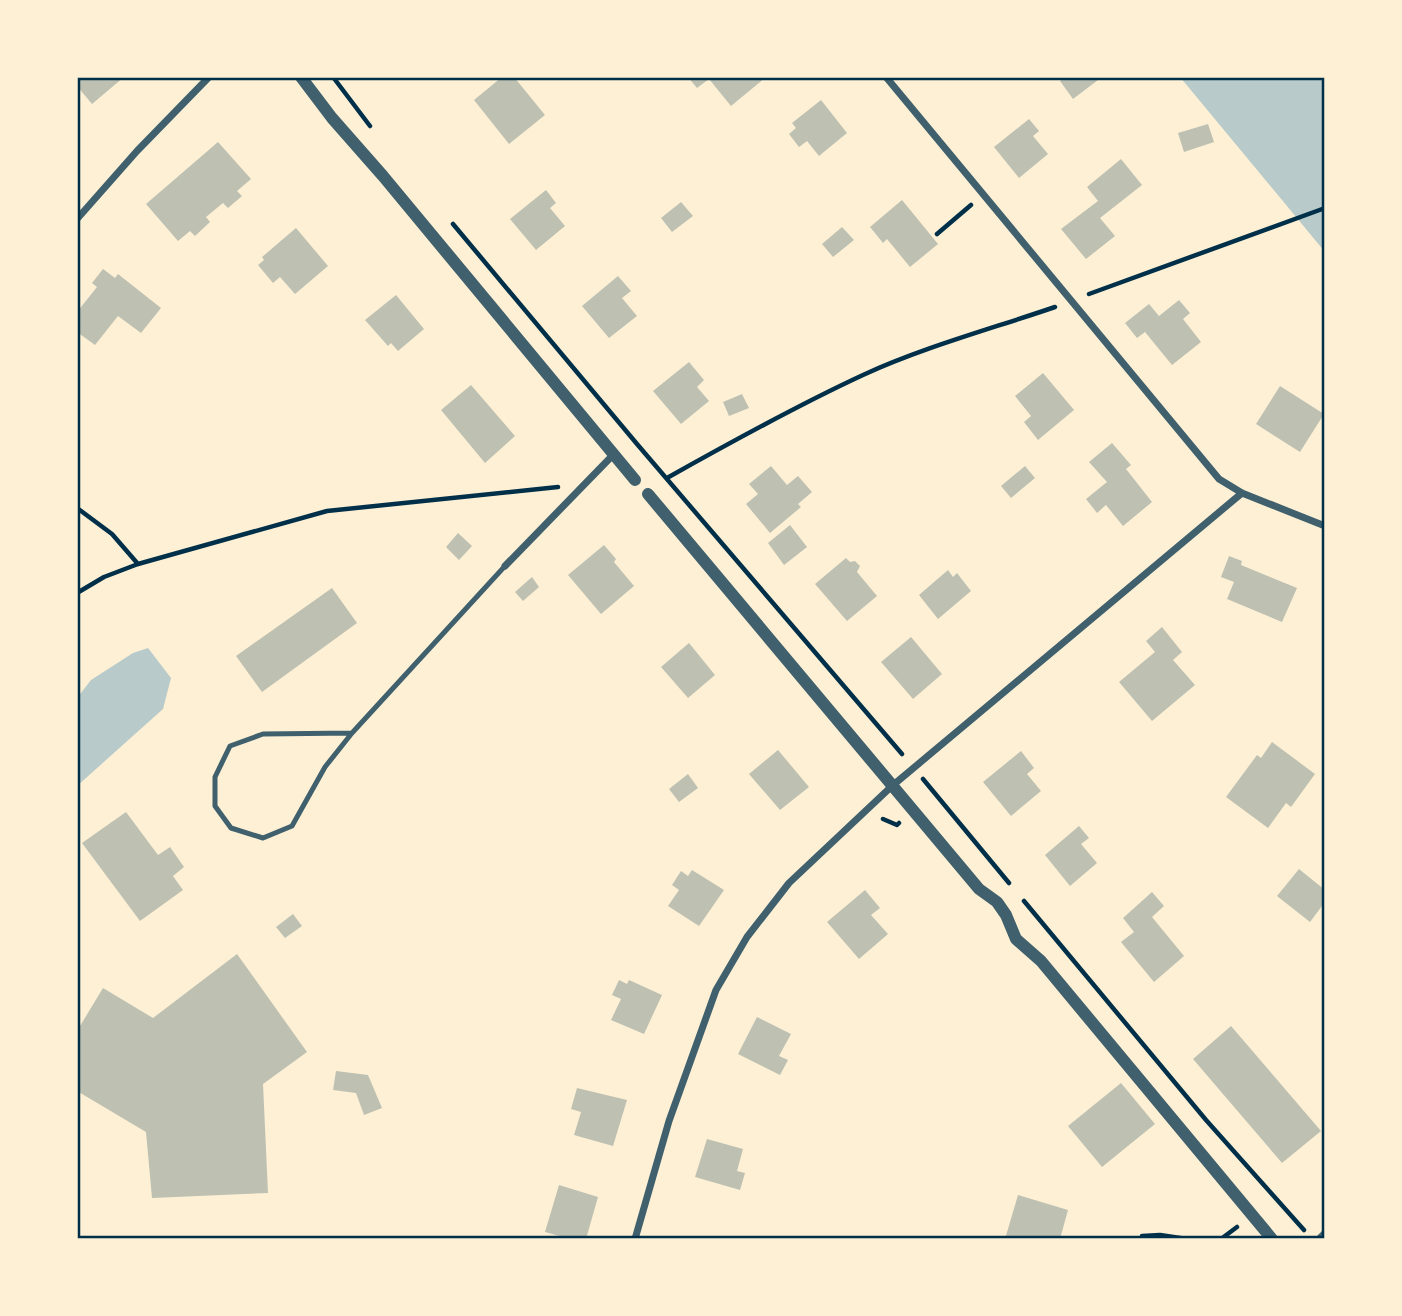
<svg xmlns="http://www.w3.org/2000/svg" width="1402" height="1316" font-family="'Zilla Slab',serif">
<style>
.green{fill:#b9caca}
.building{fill:#bec0b2}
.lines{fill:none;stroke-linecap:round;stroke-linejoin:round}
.path{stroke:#003049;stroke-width:4.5}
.service{stroke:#3f606c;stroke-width:5}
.minor{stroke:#3f606c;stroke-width:7}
.tertiary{stroke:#3f606c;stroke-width:12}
.neatline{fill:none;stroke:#003049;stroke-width:2.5}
</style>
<rect width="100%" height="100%" fill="#fdf0d5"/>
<path class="green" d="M1180 77H1325V252Z
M148 648 171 678 163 709 77 786V698L91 680 133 653Z"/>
<path class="building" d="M77 77H124L92 104 77 86Z
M502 77H514L545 115 509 144 474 100Z
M688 77H766L731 106 709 79 697 88Z
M1066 77H1096L1098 80 1073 99 1060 81Z
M821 100 847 133 819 156 807 141 799 147 789 134 796 128 792 123Z
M1029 119 1039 131 1033 136 1048 154 1019 178 994 147Z
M1208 124 1214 142 1184 152 1178 133Z
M218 142 251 179 237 191 242 196 228 208 223 203 206 217 210 222 195 236 190 231 178 241 146 204Z
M1121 159 1142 185 1100 218 1115 236 1086 259 1061 229 1098 201 1087 187Z
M546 190 556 203 550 208 565 226 536 250 510 219Z
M902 200 938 244 910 267 887 239 883 243 870 227Z
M681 202 693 216 672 232 661 218Z
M842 227 854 240 833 257 822 244Z
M296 228 328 266 295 294 280 277 273 283 258 265 264 260 262 257Z
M103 269 115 278 118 274 161 308 141 333 118 316 95 345 77 332V312L97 287 92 283Z
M618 276 631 291 622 298 637 316 609 338 582 306Z
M396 295 424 329 398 351 391 343 388 346 365 320Z
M1179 300 1190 313 1183 319 1201 342 1172 365 1145 332 1137 338 1125 323 1149 304 1159 316Z
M689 362 704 380 697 387 709 401 681 424 653 391Z
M1043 373 1074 410 1038 440 1024 422 1031 416 1015 396Z
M471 385 515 436 485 463 441 410Z
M1280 386 1324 414 1300 452 1256 424Z
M742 394 749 408 729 416 723 402Z
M1112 443 1131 465 1126 469 1152 502 1123 526 1106 505 1097 513 1086 499 1107 482 1089 462Z
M771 466 787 485 798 476 812 492 798 504 801 507 770 533 746 504 758 494 749 484Z
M1025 466 1035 478 1011 498 1001 486Z
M790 525 807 547 784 565 768 543Z
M458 533 472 546 459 560 446 547Z
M604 545 616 559 614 562 634 586 601 614 568 575Z
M1229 556 1242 561 1241 565 1297 588 1282 622 1227 599 1234 582 1221 577Z
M846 558 850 562 855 561 860 566 857 572 877 596 847 621 815 584Z
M948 570 953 577 957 573 971 591 938 619 919 595Z
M532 577 539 587 523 601 515 592Z
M332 588 357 623 262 692 236 656Z
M1162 627 1182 652 1173 660 1195 685 1152 721 1119 682 1155 652 1146 641Z
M911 637 942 674 913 699 881 662Z
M689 643 715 675 688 698 661 667Z
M1272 742 1315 774 1291 807 1286 803 1268 828 1226 797 1257 755 1261 758Z
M778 750 809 787 780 810 749 774Z
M1021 751 1034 768 1027 774 1041 791 1011 816 983 782Z
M688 774 698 788 679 802 669 789Z
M126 812 158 855 170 847 184 867 173 876 183 890 140 921 82 843Z
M1079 826 1089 838 1081 844 1097 863 1070 886 1045 855Z
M1299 869 1325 890V902L1310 922 1277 896Z
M692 870 724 890 699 926 668 906 679 890 672 885 681 871 688 876Z
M865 890 880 908 871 915 888 934 859 959 827 922Z
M1152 892 1164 906 1152 917 1184 956 1154 982 1121 942 1134 932 1123 918Z
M293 914 302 926 285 938 276 927Z
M237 954 307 1052 263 1084 268 1193 152 1198 146 1132 77 1091V1031L103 988 153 1018Z
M619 980 627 984 629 980 662 995 644 1034 611 1020 621 999 612 995Z
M757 1017 791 1034 779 1056 788 1060 780 1075 738 1054Z
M1231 1026 1321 1131 1282 1163 1193 1059Z
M336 1071 368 1075 382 1108 364 1115 356 1093 333 1090Z
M1121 1083 1155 1124 1102 1167 1068 1126Z
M577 1088 627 1100 613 1146 574 1135 581 1112 571 1109Z
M707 1139 743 1149 737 1171 745 1173 740 1190 695 1177Z
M559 1185 598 1197 586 1239H570L545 1232Z
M1018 1195 1068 1210 1060 1239H1005Z"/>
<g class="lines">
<path class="path" d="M333 77 370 126
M453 224 637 444 902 754
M937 234 971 205
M1089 294 1325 208
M667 478C731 442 796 406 863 375 924 347 991 329 1055 307
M77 508 112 534 138 564
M77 593 104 577 138 564 327 511 558 487
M923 779 1009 883
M883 819 897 825 899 823
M1024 901 1206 1120 1304 1230
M1142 1236 1160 1235 1187 1239
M1221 1239 1237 1227"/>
<path class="service" d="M352 733 325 767 292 826 263 838 231 828 215 806V777L230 746 263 734 352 733 505 566"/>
<path class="minor" d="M886 77 1219 479 1242 493 1325 526
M77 219 137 151 209 77
M505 566 613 455
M635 1239 669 1121 716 990 747 937 789 883 892 786 1242 493
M1319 1239 1325 1233"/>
<path class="tertiary" d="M301 77 332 118 383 176 635 480
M648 494 979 889 997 902 1006 915 1016 939 1041 961 1272 1239"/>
</g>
<rect width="1402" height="1316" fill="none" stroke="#fdf0d5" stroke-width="158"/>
<rect x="79" y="79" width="1244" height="1158" class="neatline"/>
</svg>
